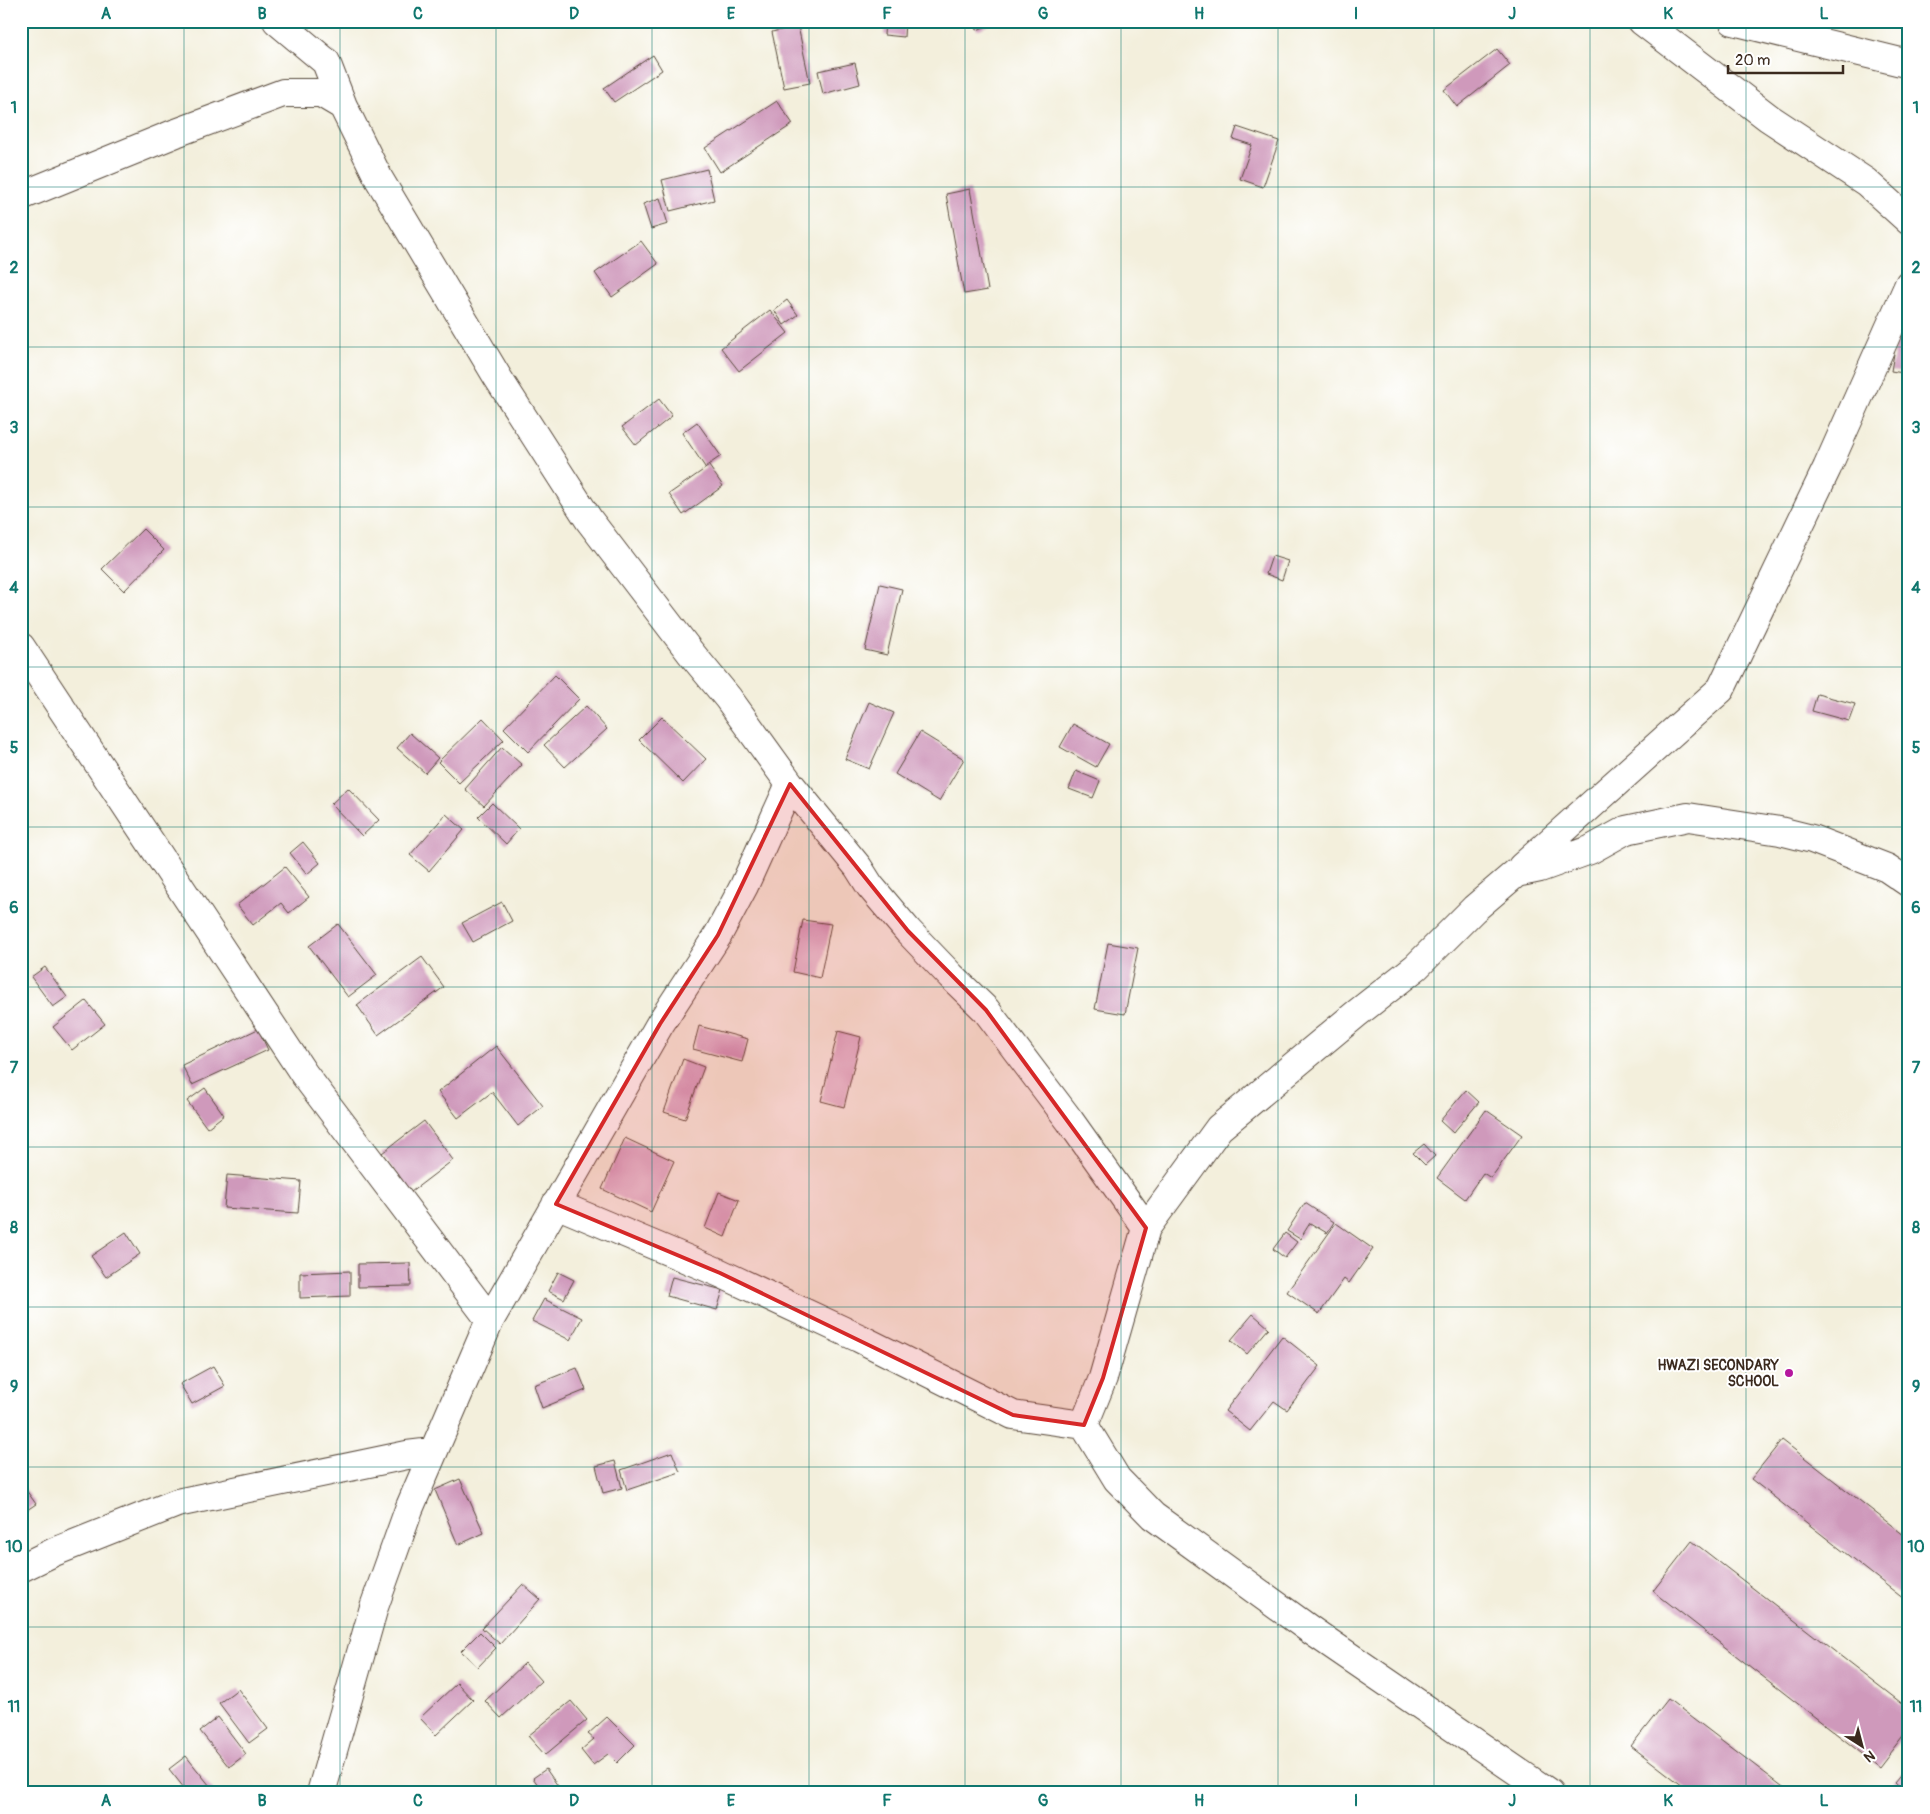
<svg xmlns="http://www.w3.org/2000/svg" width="1930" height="1814" font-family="Pangolin,sans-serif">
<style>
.building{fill:#cf99bb}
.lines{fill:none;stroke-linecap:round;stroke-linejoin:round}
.minor-casing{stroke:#57483a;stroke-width:30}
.minor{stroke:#fff;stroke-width:28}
.marked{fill:#d62828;fill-opacity:0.2;stroke:#d62828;stroke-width:4;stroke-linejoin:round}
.grid{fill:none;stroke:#0f766e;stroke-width:1;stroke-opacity:0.55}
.poi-dot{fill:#b5179e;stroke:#fff;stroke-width:2}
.labels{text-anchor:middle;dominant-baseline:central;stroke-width:4;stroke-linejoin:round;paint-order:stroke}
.poi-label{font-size:14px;font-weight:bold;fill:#3b2a1e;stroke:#fff;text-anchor:end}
.neatline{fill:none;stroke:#0f766e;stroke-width:2}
.grid-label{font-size:16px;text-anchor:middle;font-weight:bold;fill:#0f766e}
</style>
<rect width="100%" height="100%" fill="#fff"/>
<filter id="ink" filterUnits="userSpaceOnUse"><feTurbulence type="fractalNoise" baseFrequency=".02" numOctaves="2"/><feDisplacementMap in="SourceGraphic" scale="10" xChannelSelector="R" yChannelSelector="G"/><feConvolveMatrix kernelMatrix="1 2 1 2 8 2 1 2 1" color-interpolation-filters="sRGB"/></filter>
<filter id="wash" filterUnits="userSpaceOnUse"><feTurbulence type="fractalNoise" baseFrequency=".0096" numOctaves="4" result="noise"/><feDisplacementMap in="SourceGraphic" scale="20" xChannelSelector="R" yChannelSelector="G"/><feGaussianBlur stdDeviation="1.12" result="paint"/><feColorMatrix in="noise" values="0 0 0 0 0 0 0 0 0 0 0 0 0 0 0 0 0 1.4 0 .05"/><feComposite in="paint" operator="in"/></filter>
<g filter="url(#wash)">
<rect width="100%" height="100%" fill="#f3efdc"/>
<g id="blocks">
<path class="building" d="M885 21H905L904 37 884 35Z
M974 21H999L977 30Z
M798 26 810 83 784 88 772 32Z
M1497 49 1510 65 1457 107 1444 90Z
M653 55 662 70 614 102 604 88Z
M855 63 860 84 823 94 818 71Z
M777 101 793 124 720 172 705 148Z
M1237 127 1279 141 1263 187 1240 179 1252 145 1233 139Z
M707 169 714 200 670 211 662 180Z
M970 189 988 290 964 294 946 194Z
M660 198 668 224 651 229 643 204Z
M641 241 658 264 612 297 595 273Z
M787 300 798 315 784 325 774 310Z
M770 310 788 333 739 371 721 348Z
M1897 336 1909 338V374L1891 371Z
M659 399 672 416 636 445 622 427Z
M697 422 721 456 705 467 682 433Z
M709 466 723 486 683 515 669 494Z
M143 529 164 550 124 591 102 569Z
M1272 556 1288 561 1282 580 1266 574Z
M880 584 902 589 887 655 865 650Z
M555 675 579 699 528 752 504 728Z
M1817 694 1855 704 1849 721 1812 711Z
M869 702 894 713 869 769 845 759Z
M586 706 607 729 565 767 544 745Z
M662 717 706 759 683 783 639 740Z
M483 718 504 740 459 783 438 762Z
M1073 724 1109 744 1096 767 1060 747Z
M920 732 964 759 939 801 895 774Z
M410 733 438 758 425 773 397 748Z
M502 747 522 765 484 806 465 789Z
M1076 771 1100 781 1093 798 1069 789Z
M348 788 379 820 362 836 331 804Z
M492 803 519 829 506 844 478 817Z
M446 814 464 830 429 871 410 855Z
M303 842 320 863 307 874 290 853Z
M285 867 309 897 289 913 281 903 253 925 237 905Z
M502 902 512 921 473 942 462 923Z
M803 920 831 924 820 978 793 972Z
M338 924 377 975 348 997 309 946Z
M1108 943 1138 948 1125 1014 1095 1009Z
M422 957 444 987 378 1035 357 1005Z
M45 967 67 997 53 1007 31 977Z
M86 1001 105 1024 72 1050 53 1027Z
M699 1026 748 1039 742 1062 693 1049Z
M258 1029 268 1050 192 1085 182 1065Z
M838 1031 861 1037 844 1107 821 1101Z
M496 1046 543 1106 518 1126 492 1092 458 1118 438 1092Z
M683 1059 704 1067 685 1119 664 1112Z
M205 1088 224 1115 207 1128 187 1101Z
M1466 1090 1479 1102 1453 1133 1440 1121Z
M1486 1110 1522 1135 1491 1178 1483 1173 1465 1199 1437 1178Z
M424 1121 453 1160 411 1192 382 1153Z
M625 1138 674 1161 651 1212 602 1189Z
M1424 1144 1435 1156 1425 1165 1413 1153Z
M227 1175 301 1181 298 1213 224 1208Z
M719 1192 739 1200 725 1237 705 1228Z
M1305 1203 1334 1222 1327 1233 1310 1223 1300 1239 1287 1231Z
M1336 1223 1373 1249 1349 1283 1344 1279 1319 1314 1287 1292Z
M126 1232 140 1254 106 1277 91 1256Z
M1285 1233 1297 1242 1285 1258 1273 1249Z
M410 1263 411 1286 358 1287V1264Z
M350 1271V1296L300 1298V1273Z
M558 1272 574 1280 564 1299 548 1291Z
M672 1277 723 1290 717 1310 667 1296Z
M544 1299 582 1318 570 1340 532 1321Z
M1253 1314 1269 1328 1247 1354 1231 1340Z
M1282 1336 1320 1366 1287 1410 1274 1401 1250 1431 1225 1411Z
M213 1366 225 1386 192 1404 180 1384Z
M577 1368 586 1390 542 1408 534 1385Z
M1782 1440 1909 1539V1603L1751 1479Z
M672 1452 680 1472 627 1490 621 1470Z
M615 1461 622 1488 603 1493 596 1466Z
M460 1479 484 1533 458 1545 435 1490Z
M21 1483 36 1504 21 1514Z
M1692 1541 1909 1709V1728L1879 1767 1653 1591Z
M523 1584 540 1599 500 1644 482 1628Z
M480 1632 496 1648 478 1667 461 1651Z
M525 1663 541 1681 501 1718 485 1701Z
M457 1683 473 1700 436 1735 420 1718Z
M238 1689 268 1729 249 1743 219 1703Z
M1668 1699 1791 1793H1692L1631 1746Z
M571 1701 587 1720 545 1755 528 1736Z
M218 1717 246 1754 229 1767 200 1731Z
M607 1717 635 1745 617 1763 608 1754 593 1765 581 1750 594 1739 588 1734Z
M186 1756 214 1791 212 1793H188L169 1769Z
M1909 1765V1793H1905L1894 1783Z
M546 1769 560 1789 554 1793H544L533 1778Z"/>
</g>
</g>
<g filter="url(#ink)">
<use href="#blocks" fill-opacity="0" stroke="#57483a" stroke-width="1"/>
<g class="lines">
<g class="minor-casing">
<path id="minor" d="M277 21 326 62 343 106 379 179 498 378 589 520 690 652 728 698 790 784 858 867 870 886 908 931 951 976 986 1010 1070 1121 1146 1228
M1642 21 1769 118 1866 182 1909 221
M1733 21 1909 64
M21 196 176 133 283 93H321L343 106
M21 647 304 1074 490 1320
M1522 867 1721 689 1827 468 1909 284
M556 1204 720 1273 859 1338 1013 1415 1084 1425
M21 1568 54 1552 177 1503 407 1455 432 1452
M321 1793 374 1607 409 1509 490 1320 660 1024 718 935 744 886 790 784
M1549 1793 1312 1631 1153 1516 1117 1479 1084 1425 1103 1378 1146 1228 1219 1128 1356 1014 1416 967 1474 909 1516 873 1540 868 1590 850 1626 830 1688 817 1780 831 1812 839 1887 868 1909 883"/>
</g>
<use href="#minor" class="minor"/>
</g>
</g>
<path class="marked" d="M790 784 908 931 986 1010 1146 1228 1103 1378 1084 1425 1013 1415 720 1273 556 1204 660 1024 718 935Z"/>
<path class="grid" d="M184 21V1793M340 21V1793M496 21V1793M652 21V1793M809 21V1793M965 21V1793M1121 21V1793M1278 21V1793M1434 21V1793M1590 21V1793M1746 21V1793M21 187H1909M21 347H1909M21 507H1909M21 667H1909M21 827H1909M21 987H1909M21 1147H1909M21 1307H1909M21 1467H1909M21 1627H1909"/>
<circle class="poi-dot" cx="1789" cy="1373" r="5"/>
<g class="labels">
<g class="poi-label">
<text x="1779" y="1365">HWAZI SECONDARY<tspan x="1779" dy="16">SCHOOL</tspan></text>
</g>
</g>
<rect width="1930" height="1814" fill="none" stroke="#fff" stroke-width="55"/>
<g transform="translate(1862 1746) rotate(144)" stroke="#ffffff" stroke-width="4" paint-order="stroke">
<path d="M0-4L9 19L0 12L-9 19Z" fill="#3b2a1e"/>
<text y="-8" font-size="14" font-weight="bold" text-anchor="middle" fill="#3b2a1e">N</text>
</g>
<path d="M1728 65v8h115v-8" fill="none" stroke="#3b2a1e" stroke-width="2.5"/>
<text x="1735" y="65" font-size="15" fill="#3b2a1e" stroke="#ffffff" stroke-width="4" paint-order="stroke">20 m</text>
<rect x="28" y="28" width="1874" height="1758" class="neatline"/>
<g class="grid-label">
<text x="106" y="19">A</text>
<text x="262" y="19">B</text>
<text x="418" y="19">C</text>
<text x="574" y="19">D</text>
<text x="731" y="19">E</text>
<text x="887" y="19">F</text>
<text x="1043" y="19">G</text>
<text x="1199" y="19">H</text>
<text x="1356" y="19">I</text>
<text x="1512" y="19">J</text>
<text x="1668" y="19">K</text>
<text x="1824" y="19">L</text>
<text x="14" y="113">1</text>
<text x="1916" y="113">1</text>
<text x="14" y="273">2</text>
<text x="1916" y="273">2</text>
<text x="14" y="433">3</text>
<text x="1916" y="433">3</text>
<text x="14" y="593">4</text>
<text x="1916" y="593">4</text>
<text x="14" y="753">5</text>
<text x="1916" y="753">5</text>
<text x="14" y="913">6</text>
<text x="1916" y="913">6</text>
<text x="14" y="1073">7</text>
<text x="1916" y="1073">7</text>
<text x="14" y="1233">8</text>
<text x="1916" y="1233">8</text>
<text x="14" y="1392">9</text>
<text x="1916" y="1392">9</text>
<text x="14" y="1552">10</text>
<text x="1916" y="1552">10</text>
<text x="14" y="1712">11</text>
<text x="1916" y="1712">11</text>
<text x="106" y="1806">A</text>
<text x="262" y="1806">B</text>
<text x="418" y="1806">C</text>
<text x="574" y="1806">D</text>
<text x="731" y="1806">E</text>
<text x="887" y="1806">F</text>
<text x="1043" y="1806">G</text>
<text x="1199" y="1806">H</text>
<text x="1356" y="1806">I</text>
<text x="1512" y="1806">J</text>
<text x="1668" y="1806">K</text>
<text x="1824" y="1806">L</text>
</g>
</svg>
